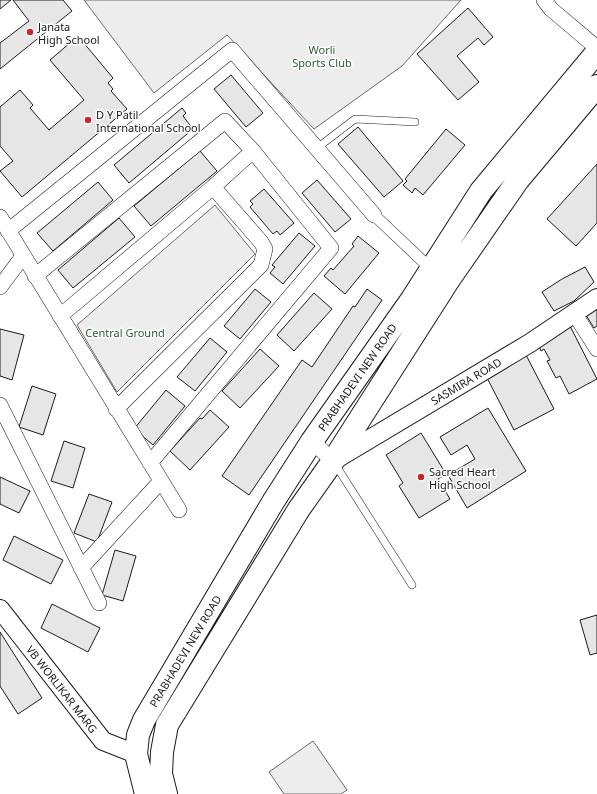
<svg xmlns="http://www.w3.org/2000/svg" width="597" height="794" font-family="'Noto Sans',sans-serif">
<style>
.green{fill:#ededed;stroke:#6a6a6a}
.building{fill:#e6e6e6;stroke:#1a1a1a}
.lines{fill:none;stroke-linecap:round;stroke-linejoin:round}
.service-casing{stroke:#1a1a1a;stroke-width:8}
.pedestrian-casing{stroke:#1a1a1a;stroke-width:12}
.minor-casing{stroke:#1a1a1a;stroke-width:16}
.tertiary-casing{stroke:#1a1a1a;stroke-width:20}
.primary-casing{stroke:#1a1a1a;stroke-width:24}
.service{stroke:#fff;stroke-width:7}
.pedestrian{stroke:#fff;stroke-width:11}
.minor{stroke:#fff;stroke-width:15}
.tertiary{stroke:#fff;stroke-width:18}
.primary{stroke:#fff;stroke-width:22}
.poi-dot{fill:#c62828;stroke:#fff;stroke-width:1.5}
.labels{text-anchor:middle;dominant-baseline:central;stroke-width:3;stroke-linejoin:round;paint-order:stroke}
.poi-label{font-size:11px;fill:#1a1a1a;stroke:#fff;text-anchor:start}
.park-label{font-size:11px;fill:#2b5a34;stroke:#fff}
.street-label{font-size:11px;fill:#1a1a1a;stroke:#fff}
</style>
<rect width="100%" height="100%" fill="#fff"/>
<path class="green" d="M84 0H461L402 66 314 129 227 35 154 93Z
M215 205 255 254 117 392 77 325Z
M313 741 347 790 341 794H284L269 772Z"/>
<path class="building" d="M0 0H11L0 9Z
M13 0H63L72 11 0 69V43L29 21Z
M468 8 493 37 484 45 478 38 457 56 479 82 458 100 417 54Z
M78 36 113 78 108 83 113 89 111 91 127 109 22 197 0 171 13 161 0 146V107L20 90 33 105 30 108 49 130 84 100 50 60Z
M231 75 263 113 246 127 214 89Z
M182 108 186 113 183 116 193 129 129 183 114 165Z
M358 127 403 181 384 197 338 144Z
M446 129 465 145 423 195 415 188 412 193 403 185 407 181 405 179Z
M200 151 217 171 151 226 134 206Z
M597 164V223L576 246 547 219Z
M317 180 351 219 335 232 302 193Z
M98 182 113 200 53 251 37 233Z
M264 189 294 223 280 235 277 231 273 234 250 207 253 204 250 201Z
M119 218 135 237 73 288 58 270Z
M299 233 315 246 283 284 270 273 275 267 272 265Z
M358 236 379 253 345 294 324 276 331 268 333 270 354 246 352 244Z
M585 267 594 282 574 301 554 311 542 292 562 279Z
M255 289 271 302 240 339 224 326Z
M367 289 382 300 249 495 222 476 302 360 312 367 353 306 355 307Z
M314 293 332 309 294 351 277 335Z
M597 305V326L594 328 584 312Z
M570 326 597 379 569 394 560 376 556 378 547 361 550 360 544 349 541 351 538 344Z
M0 329 24 335 12 380 0 376Z
M210 338 227 352 195 391 177 377Z
M260 349 279 366 240 408 222 391Z
M526 355 554 409 514 430 486 376Z
M32 386 56 394 43 435 19 427Z
M166 390 185 406 153 445 134 429Z
M488 408 526 471 467 508 448 475 475 459 467 445 451 455 440 437Z
M210 410 229 427 190 470 170 451 200 418 202 419Z
M421 433 446 474 438 479 450 499 419 518 399 486 403 483 386 455Z
M64 441 85 448 73 488 51 481Z
M0 477 30 491 19 513 0 504Z
M89 494 112 502 97 542 74 533Z
M14 536 63 560 51 584 3 560Z
M115 550 136 556 123 601 102 595Z
M52 604 100 628 88 652 41 628Z
M597 615V653L590 655 580 620Z
M0 632 42 698 18 714 0 686Z"/>
<g class="lines">
<g class="service-casing">
<path id="service" d="M317 148 355 119 415 122
M335 464 412 585"/>
</g>
<g class="pedestrian-casing">
<path id="pedestrian" d="M374 215 431 269"/>
</g>
<g class="minor-casing">
<path id="minor" d="M544 0 551 9 597 48
M213 187 253 151
M0 217 179 510
M8 231 232 50 374 215
M35 276 225 121 253 151 331 248 150 463
M0 287 23 256
M574 313 597 349
M60 316 213 187 261 242 265 249 261 265 116 409
M0 405 99 603
M312 441 333 461
M81 568 161 481"/>
</g>
<g class="tertiary-casing">
<path id="tertiary" d="M333 461 530 343 597 298
M0 609 103 741 136 754"/>
</g>
<g class="primary-casing">
<path id="primary" d="M146 794 136 754 138 735 144 720 273 502 312 441 412 299 481 191 597 52
M166 794 161 774 162 752 167 725 299 509 333 461 448 281 518 180 597 86"/>
</g>
<use href="#service" class="service"/>
<use href="#pedestrian" class="pedestrian"/>
<use href="#minor" class="minor"/>
<use href="#tertiary" class="tertiary"/>
<use href="#primary" class="primary"/>
</g>
<g class="poi-dot">
<circle cx="30" cy="32" r="4"/>
<circle cx="88" cy="120" r="4"/>
<circle cx="421" cy="477" r="4"/>
</g>
<g class="labels">
<g class="poi-label">
<text x="38" y="26">Janata<tspan x="38" dy="13">High School</tspan></text>
<text x="96" y="114">D Y Patil<tspan x="96" dy="13">International School</tspan></text>
<text x="429" y="471">Sacred Heart<tspan x="429" dy="13">High School</tspan></text>
</g>
<g class="park-label">
<text x="322" y="49">Worli<tspan x="322" dy="13">Sports Club</tspan></text>
<text x="125" y="332">Central Ground</text>
</g>
<g class="street-label">
<text transform="translate(357 377) rotate(-55)">PRABHADEVI NEW ROAD</text>
<text transform="translate(466 381) rotate(-31)">SASMIRA ROAD</text>
<text transform="translate(185 651) rotate(-59)">PRABHADEVI NEW ROAD</text>
<text transform="translate(62 689) rotate(52)">VB WORLIKAR MARG</text>
</g>
</g>
</svg>
